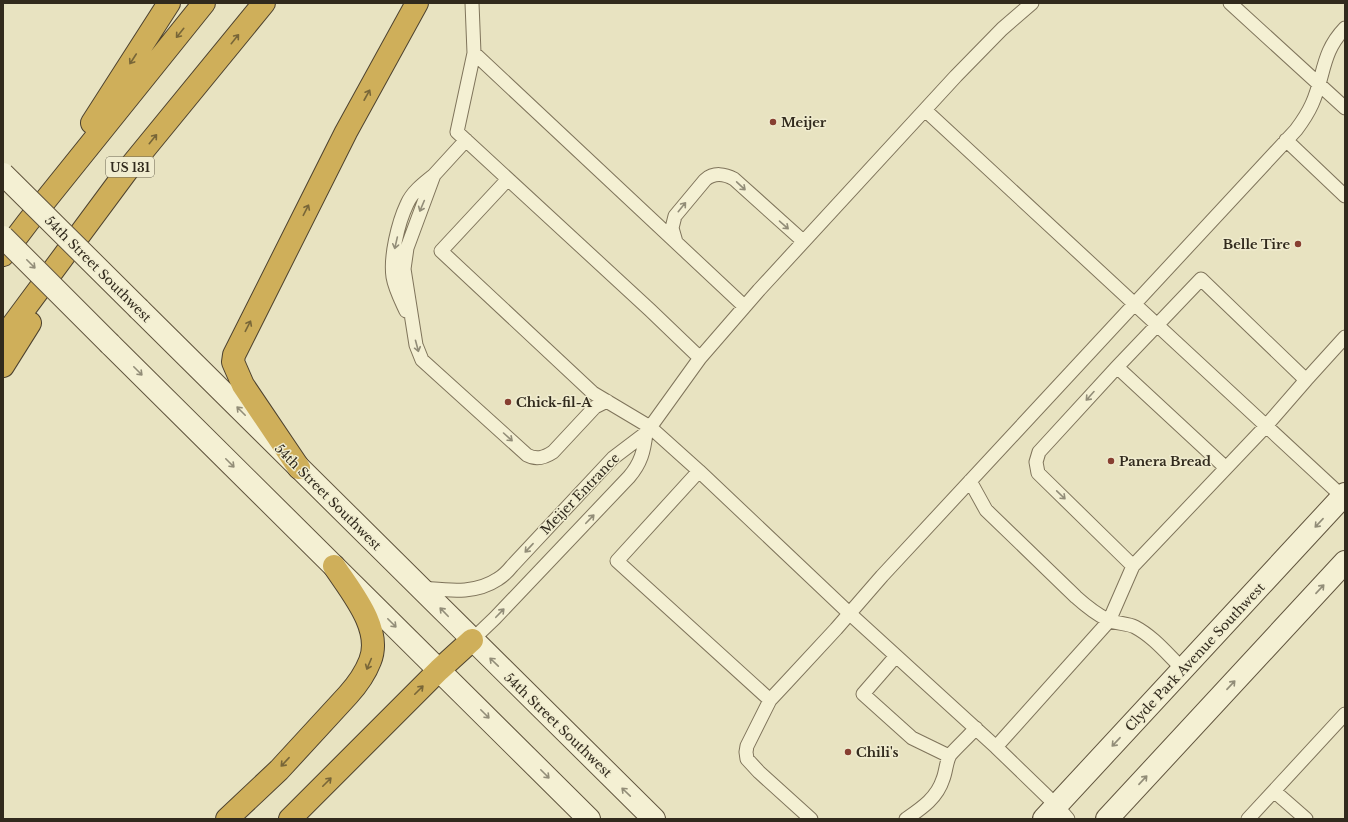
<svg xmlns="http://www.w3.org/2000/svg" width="1348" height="822" font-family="'Libre Baskerville',serif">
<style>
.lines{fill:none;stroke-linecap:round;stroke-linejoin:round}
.lane-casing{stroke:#7f745b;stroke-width:15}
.secondary-casing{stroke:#61553e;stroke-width:24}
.highway-casing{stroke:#4d422f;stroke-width:24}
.lane{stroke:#f4f0d3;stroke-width:13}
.secondary{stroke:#f4f0d3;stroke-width:22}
.highway{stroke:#cfaf5a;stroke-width:22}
.secondary-bridge-casing{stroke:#61553e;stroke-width:24;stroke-linecap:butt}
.secondary-bridge{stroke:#f4f0d3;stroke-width:22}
.oneway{stroke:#786638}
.oneway2{stroke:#928d78}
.poi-dot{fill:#873f31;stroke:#f0eccf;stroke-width:1.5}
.labels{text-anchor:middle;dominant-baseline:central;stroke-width:3;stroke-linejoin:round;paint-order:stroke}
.shield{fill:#f0eccf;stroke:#6a6452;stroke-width:1}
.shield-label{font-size:12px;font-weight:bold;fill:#312a1d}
.poi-label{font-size:13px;font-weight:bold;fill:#312a1d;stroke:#f0eccf;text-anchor:start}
.street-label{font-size:13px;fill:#312a1d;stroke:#f0eccf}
</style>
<rect width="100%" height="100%" fill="#e8e3c1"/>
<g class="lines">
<g class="lane-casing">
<path id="lane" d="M472 3 474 53 457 132 650 310 700 358
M1230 3 1345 108
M474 53 744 306
M925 110 1345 499
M466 140 434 175 407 248 404 269 416 345 422 360 527 455C536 460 544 458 553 452L595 407 607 401
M1286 140 1345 196
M508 179 441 251 593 393 650 427 699 471 849 613 996 747 1057 806 1068 819
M676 242 672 228 675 216 705 180C714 172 725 174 734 179L803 241
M406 311C401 300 395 289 393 277 390 257 398 223 407 204 412 192 424 183 434 175
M1117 367 1226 468
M1306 380 1345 337
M699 471 617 561 770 700
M970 481 986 510 1076 597C1086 606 1096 614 1108 620 1117 624 1127 623 1135 627 1154 637 1168 655 1183 669
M421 588C447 590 474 595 498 579 503 576 508 571 512 566L613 458 646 433 700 358 759 290 956 76 1002 29 1032 3
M472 640 495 618 629 477C641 463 644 451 646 433
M896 656 863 694 912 738 949 756
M996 747 1109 621 1133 566 1266 426 1306 380 1201 279 1117 367 1039 452 1036 462 1038 473 1133 566
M1274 791 1306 819
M811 819 759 772 747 759 746 752 747 746 770 700 785 684 836 629 882 576 1296 130C1302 122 1308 113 1312 104 1325 75 1321 53 1345 28
M906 819C922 808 937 798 943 779 946 772 946 762 950 755 958 746 968 737 976 728
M1248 819 1345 714"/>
</g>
<g class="secondary-casing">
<path id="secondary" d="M139 309C311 479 482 650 654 819
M110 344 589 819
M1044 819 1345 494
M1107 819 1345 562"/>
</g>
<g class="highway-casing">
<path id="highway" d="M92 123 169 3
M3 255 28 222 204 3
M3 338 129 168 264 3
M3 366 30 323
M299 468 243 385 233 362 234 355 346 132 417 3
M227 819 279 770 348 695C357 685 365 674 370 661 383 629 351 592 334 566
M290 819 439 670 472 640"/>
</g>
<use href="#lane" class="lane"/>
<use href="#secondary" class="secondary"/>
<use href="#highway" class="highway"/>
<g class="secondary-bridge-casing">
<path id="secondary-bridge" d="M3 174 139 309
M3 237 110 344"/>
</g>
<use href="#secondary-bridge" class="secondary-bridge"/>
</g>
<defs><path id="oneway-shaft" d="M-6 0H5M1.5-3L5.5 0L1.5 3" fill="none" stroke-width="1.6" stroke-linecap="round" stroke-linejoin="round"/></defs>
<g class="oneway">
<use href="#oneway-shaft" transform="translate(180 33) rotate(129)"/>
<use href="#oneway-shaft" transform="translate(235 39) rotate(-51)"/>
<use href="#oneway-shaft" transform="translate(133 59) rotate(123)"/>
<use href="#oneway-shaft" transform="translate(367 95) rotate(-61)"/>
<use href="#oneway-shaft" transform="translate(153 139) rotate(-51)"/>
<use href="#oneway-shaft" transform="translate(306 210) rotate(-63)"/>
<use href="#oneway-shaft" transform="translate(248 326) rotate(-63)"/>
<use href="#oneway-shaft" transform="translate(369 664) rotate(113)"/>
<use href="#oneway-shaft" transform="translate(419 690) rotate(-45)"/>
<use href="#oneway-shaft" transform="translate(285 762) rotate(133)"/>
<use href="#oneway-shaft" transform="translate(327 782) rotate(-45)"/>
</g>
<g class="oneway2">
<use href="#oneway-shaft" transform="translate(741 186) rotate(43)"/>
<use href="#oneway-shaft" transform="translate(422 206) rotate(113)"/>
<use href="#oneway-shaft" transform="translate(682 207) rotate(-51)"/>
<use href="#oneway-shaft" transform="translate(784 225) rotate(41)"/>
<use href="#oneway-shaft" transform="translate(396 243) rotate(103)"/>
<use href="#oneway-shaft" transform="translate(31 264) rotate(45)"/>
<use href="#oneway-shaft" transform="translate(417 346) rotate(75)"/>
<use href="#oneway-shaft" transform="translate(138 371) rotate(45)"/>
<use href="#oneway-shaft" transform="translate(1090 396) rotate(132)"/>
<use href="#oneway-shaft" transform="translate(241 411) rotate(-135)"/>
<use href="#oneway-shaft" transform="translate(508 437) rotate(42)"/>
<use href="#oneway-shaft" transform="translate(230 463) rotate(45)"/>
<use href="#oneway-shaft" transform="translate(1061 495) rotate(44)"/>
<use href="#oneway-shaft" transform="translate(590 519) rotate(-46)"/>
<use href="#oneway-shaft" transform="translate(1319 523) rotate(133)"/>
<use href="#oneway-shaft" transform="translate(529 548) rotate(133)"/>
<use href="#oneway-shaft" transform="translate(1320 589) rotate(-47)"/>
<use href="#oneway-shaft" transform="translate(444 612) rotate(-134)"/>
<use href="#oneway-shaft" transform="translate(500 613) rotate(-46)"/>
<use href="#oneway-shaft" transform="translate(392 623) rotate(45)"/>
<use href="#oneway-shaft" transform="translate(494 662) rotate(-136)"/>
<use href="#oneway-shaft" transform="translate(1231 685) rotate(-47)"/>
<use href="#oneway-shaft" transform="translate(485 714) rotate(45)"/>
<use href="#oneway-shaft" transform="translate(1116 742) rotate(133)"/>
<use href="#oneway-shaft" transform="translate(545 774) rotate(45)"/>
<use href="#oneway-shaft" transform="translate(1143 780) rotate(-47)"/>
<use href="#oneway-shaft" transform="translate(626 792) rotate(-136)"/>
</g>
<g class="poi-dot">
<circle cx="773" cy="122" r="4"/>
<circle cx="1298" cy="244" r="4"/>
<circle cx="508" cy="402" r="4"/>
<circle cx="1111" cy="461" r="4"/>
<circle cx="848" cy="752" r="4"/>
</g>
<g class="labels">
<rect class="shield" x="106" y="157" width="48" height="20" rx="3"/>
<g class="shield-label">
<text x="130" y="167">US 131</text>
</g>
<g class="poi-label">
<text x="781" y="122">Meijer</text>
<text x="1290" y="244" text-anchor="end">Belle Tire</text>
<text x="516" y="402">Chick-fil-A</text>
<text x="1119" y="461">Panera Bread</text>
<text x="856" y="752">Chili's</text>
</g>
<g class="street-label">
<text transform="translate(98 269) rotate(45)">54th Street Southwest</text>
<text transform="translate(580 494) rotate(-46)">Meijer Entrance</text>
<text transform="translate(328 497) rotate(45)">54th Street Southwest</text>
<text transform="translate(1195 657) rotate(-47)">Clyde Park Avenue Southwest</text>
<text transform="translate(558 725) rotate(44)">54th Street Southwest</text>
</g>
</g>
<rect width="1348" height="822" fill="none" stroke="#312a1d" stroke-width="8"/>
</svg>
